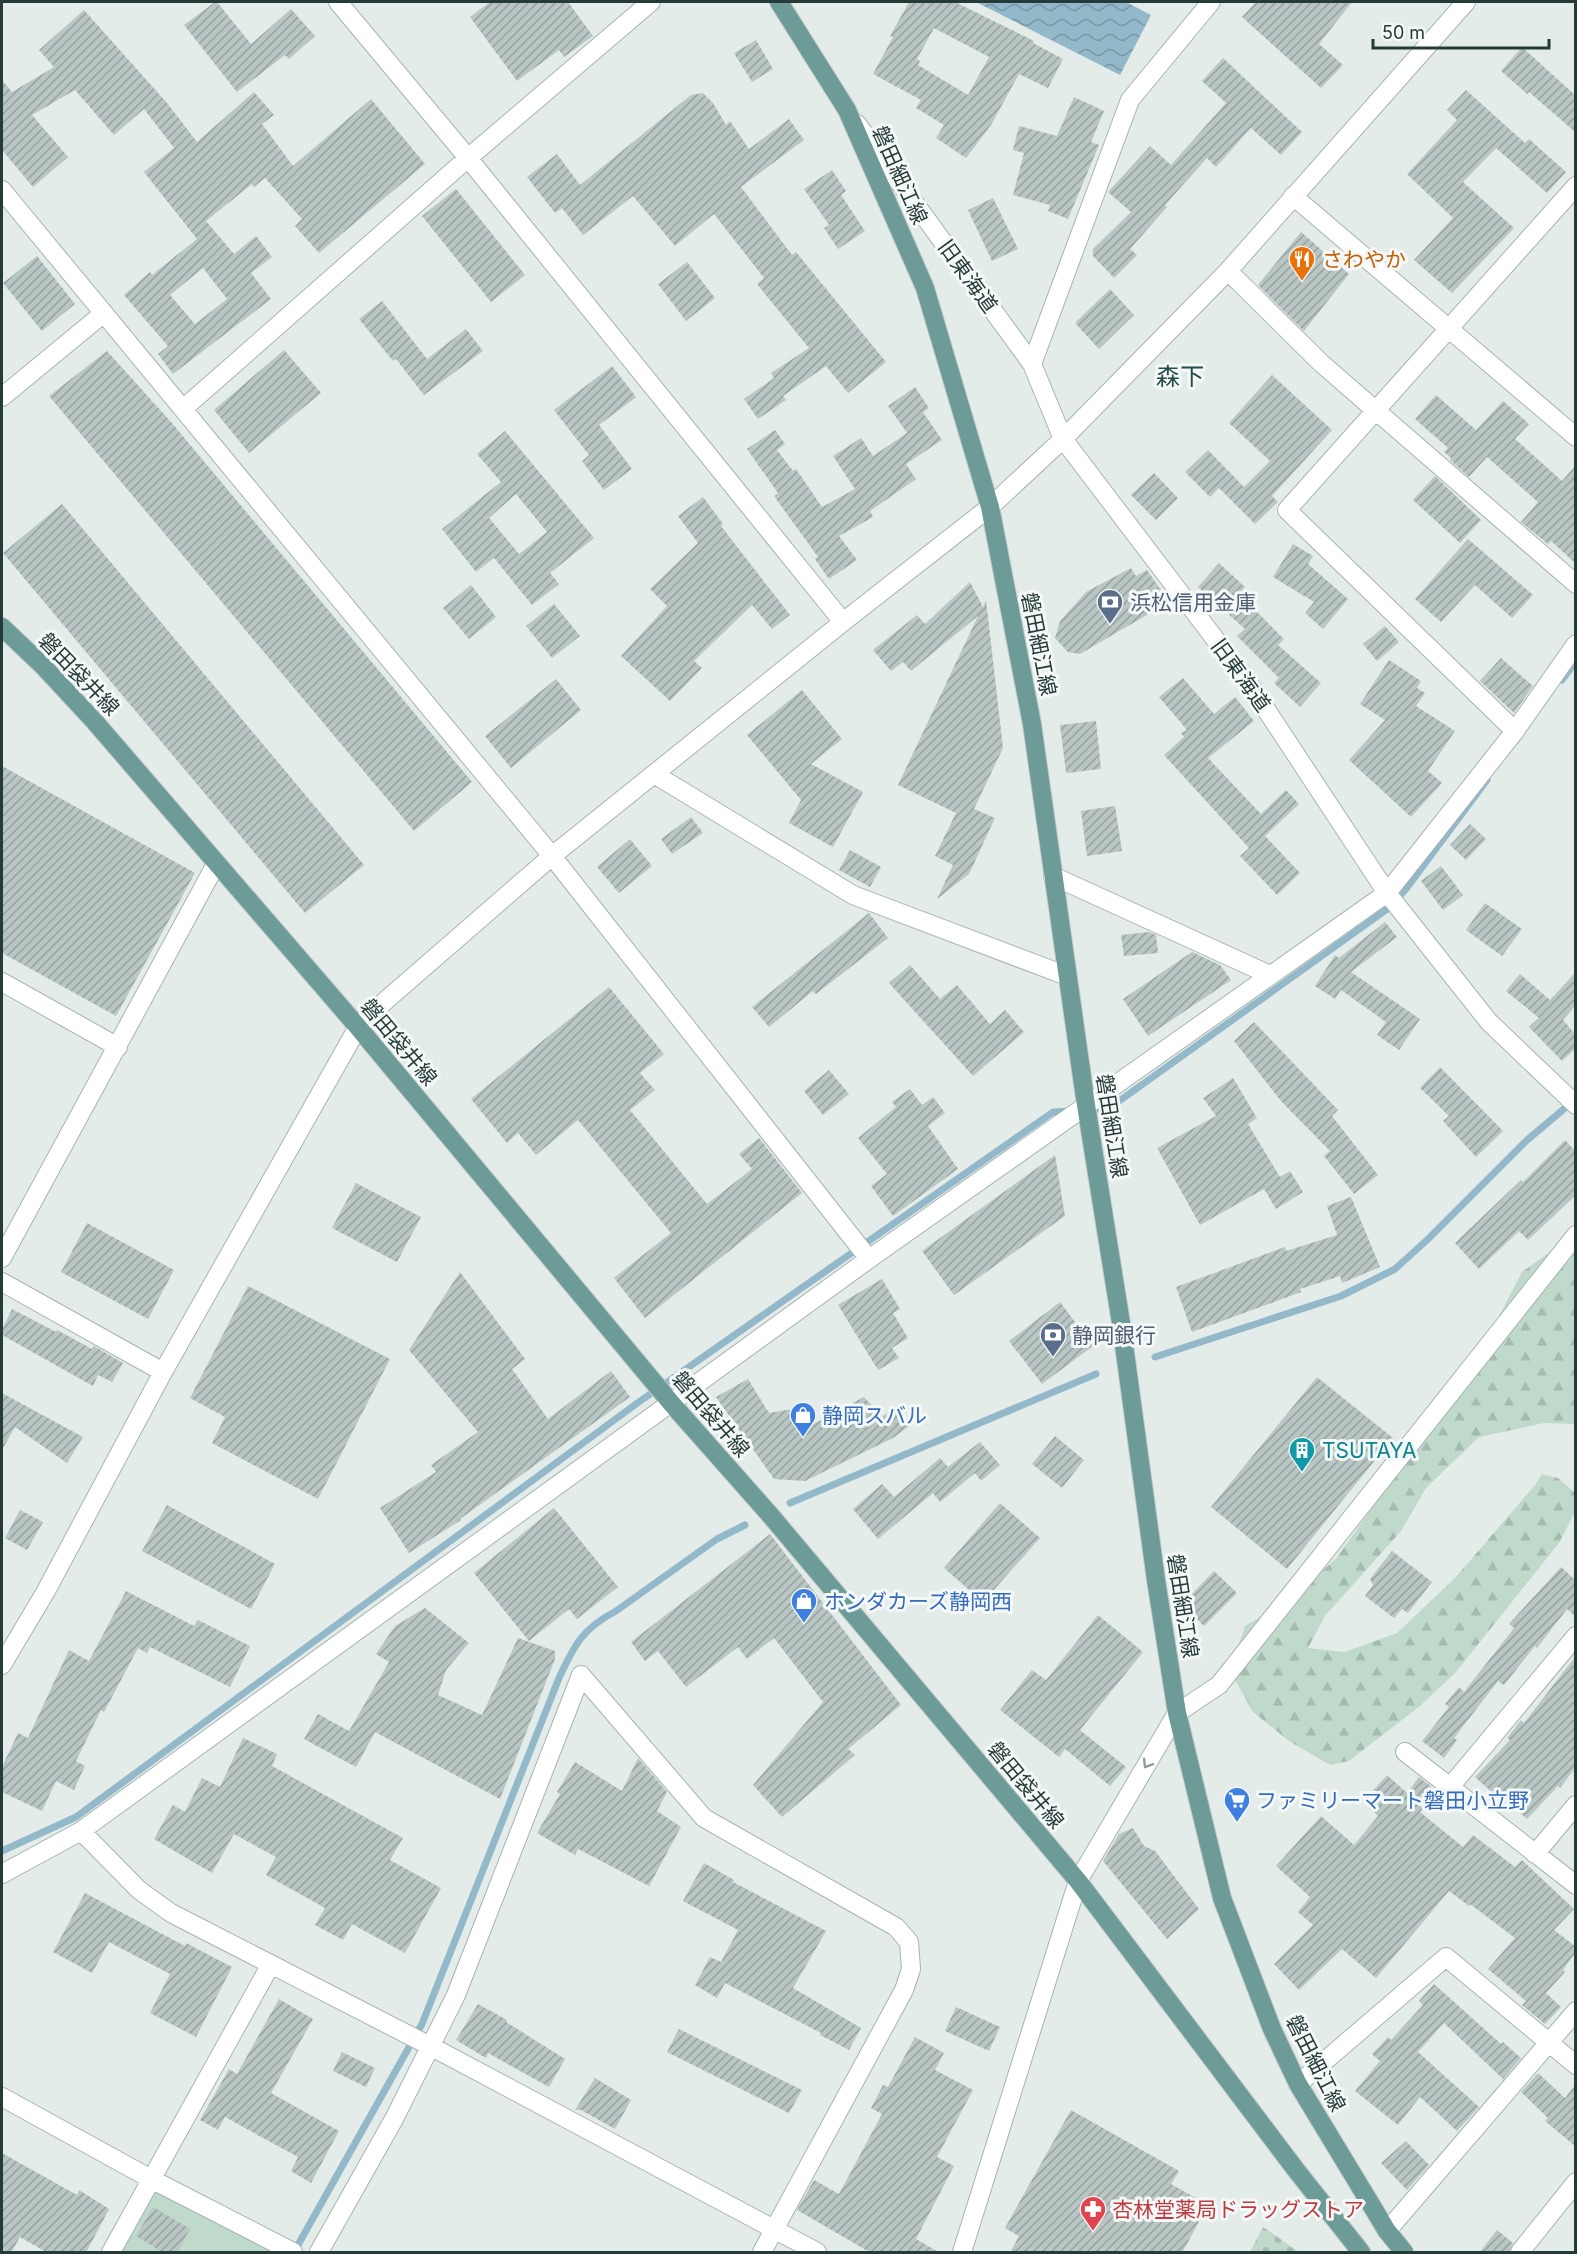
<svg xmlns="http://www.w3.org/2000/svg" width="1577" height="2254" font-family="Inter,'Noto Sans JP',sans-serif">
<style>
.grass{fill:#bfdacb}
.forest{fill:url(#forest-firs)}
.cemetery{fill:url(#cemetery-stones)}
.water{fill:url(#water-waves)}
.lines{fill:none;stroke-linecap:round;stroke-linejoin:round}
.stream{stroke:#92b8ca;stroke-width:7}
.building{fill:url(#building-hatch);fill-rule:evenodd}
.minor-casing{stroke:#a7b3b1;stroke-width:20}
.major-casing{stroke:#c2c8c8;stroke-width:20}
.minor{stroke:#fff;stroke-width:18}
.major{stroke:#6d9c98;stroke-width:18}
.oneway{stroke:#929d9c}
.labels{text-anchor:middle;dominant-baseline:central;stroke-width:6;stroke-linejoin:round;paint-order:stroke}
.street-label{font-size:21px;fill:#253b39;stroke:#f4f8f7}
.food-label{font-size:21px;fill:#c56008;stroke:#f4f8f7;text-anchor:start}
.service-label{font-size:21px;fill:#4e5e75;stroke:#f4f8f7;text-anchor:start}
.shop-label{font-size:21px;fill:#366cbe;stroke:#f4f8f7;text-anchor:start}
.culture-label{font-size:21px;fill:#0d838f;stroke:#f4f8f7;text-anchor:start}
.health-label{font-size:21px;fill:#be3a42;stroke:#f4f8f7;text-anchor:start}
.quarter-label{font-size:24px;fill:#234b48;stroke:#f4f8f7}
</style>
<defs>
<pattern id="forest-firs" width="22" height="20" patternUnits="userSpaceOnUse" patternTransform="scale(1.5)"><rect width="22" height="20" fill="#bfdacb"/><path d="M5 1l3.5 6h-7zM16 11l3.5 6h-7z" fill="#a4bcaf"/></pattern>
<pattern id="cemetery-stones" width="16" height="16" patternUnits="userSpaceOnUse" patternTransform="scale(1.5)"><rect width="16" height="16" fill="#bfdacb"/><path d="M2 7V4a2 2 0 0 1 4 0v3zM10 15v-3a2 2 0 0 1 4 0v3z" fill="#a4bcaf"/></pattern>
<pattern id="water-waves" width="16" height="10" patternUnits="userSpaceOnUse" patternTransform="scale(1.5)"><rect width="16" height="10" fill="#92b8ca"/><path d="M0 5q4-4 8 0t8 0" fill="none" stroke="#7797a5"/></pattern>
<pattern id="building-hatch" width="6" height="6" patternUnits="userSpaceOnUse" patternTransform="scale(1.5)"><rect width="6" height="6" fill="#b9c6c3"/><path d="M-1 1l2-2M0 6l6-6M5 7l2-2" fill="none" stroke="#96a29f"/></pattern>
</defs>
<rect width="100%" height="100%" fill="#e4ece9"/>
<path class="grass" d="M151 2179 293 2252H111Z"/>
<path class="forest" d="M1575 1234V1424L1544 1423 1479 1437 1426 1488 1401 1531 1325 1616 1308 1648 1345 1652 1397 1633 1456 1577 1535 1485 1542 1474 1558 1478 1575 1493V1512L1559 1543 1456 1672 1420 1706 1349 1761 1330 1765 1289 1741 1253 1712 1230 1671 1245 1626 1283 1604 1336 1559 1475 1362 1522 1272Z"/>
<path class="cemetery" d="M1263 2227 1299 2252H1250Z"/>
<path class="water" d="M976 2H1126L1151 15 1120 75Z"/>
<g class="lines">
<path class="stream" d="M1562 680 1576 661
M1089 1110 1108 1109 1386 910 1406 889 1487 780
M1155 1357 1341 1296 1395 1269 1427 1240 1526 1141 1571 1103
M790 1503 1096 1374
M2 1851 76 1817 636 1404 1053 1112 1072 1111
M294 2252 422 2024 559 1678C575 1644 582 1629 616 1611L717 1539 745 1525"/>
</g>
<path class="building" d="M215 2H217L251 44 291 9 315 36 289 59 285 55 237 92 184 25Z
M490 2H568L593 36 564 57 559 50 517 81 470 17Z
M909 2H955L1034 41 1033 43 1063 59 1048 88 1019 74 991 125 966 158 936 138 944 125 916 108 921 100 873 74 893 37 890 36ZM934 28 989 57 968 95 918 65 920 61 917 59Z
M1256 2H1352L1319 44 1343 65 1321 88 1242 17Z
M84 10 167 103 197 142 254 92 274 115 262 124 293 166 371 99 425 164 319 253 295 226 302 219 265 178 254 187 252 184 206 221 234 254 256 236 272 257 251 273 271 299 173 374 158 354 168 346 124 295 150 272 152 275 197 239 144 172 174 148 144 109 114 135 75 90 32 115 68 157 33 187 2 150V80L12 92 54 67 39 50ZM203 268 227 299 195 324 170 295Z
M756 40 773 69 752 82 734 53Z
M1522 47 1575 95V132L1529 92 1527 94 1501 71Z
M1223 58 1302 132 1281 155 1251 128 1216 167 1207 158 1165 205 1167 207 1130 249 1137 255 1114 278 1093 256V249L1131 212 1108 192 1150 146 1171 165 1226 103 1202 81Z
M1466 90 1525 143 1529 139 1566 172 1547 193 1496 148 1463 182 1514 228 1452 293 1414 260 1453 218 1407 174 1457 120 1447 110Z
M703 93 713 103 726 125 730 121 749 149 789 119 804 140 741 187 792 255 796 252 886 362 848 393 826 366 783 396 786 400 758 419 744 399 774 378 771 373 809 348 757 284 764 278 714 214 675 246 633 196 583 235 562 208 555 213 527 177 557 154 580 185 691 95Z
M1074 97 1104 111 1091 142 1099 145 1068 219 1048 211 1050 205 1013 195 1024 153 1013 150 1019 126 1057 136Z
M832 170 846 191 841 195 865 231 838 249 824 228 829 225 804 189Z
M456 189 525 275 491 302 422 216Z
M993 198 1018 249 992 261 968 210Z
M1301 232 1349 274 1304 331 1258 285Z
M37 256 75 304 42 331 3 283Z
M687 262 715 298 686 321 658 284Z
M1110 289 1134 315 1099 349 1075 323Z
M382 301 427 359 466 329 483 351 424 395 396 359 393 361 359 319Z
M284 350 321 393 249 453 214 410Z
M107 351 171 422 472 782 414 831 49 396Z
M612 366 636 397 599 425 632 469 604 490 582 461 589 455 554 410Z
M1272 375 1332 430 1272 496 1278 502 1255 524 1219 488 1210 497 1185 472 1208 450 1244 487 1270 461 1229 423Z
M915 387 929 408 923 412 942 440 906 464 916 479 870 511 873 517 839 536 857 560 829 579 815 559 818 557 774 496 778 493 747 449 775 430 785 444 777 450 793 471 796 469 822 507 855 489 833 456 861 438 873 456 907 433 888 406Z
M1436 395 1476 430 1503 401 1529 424 1515 439 1562 481 1575 466V563L1551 541 1548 544 1521 522 1538 502 1487 457 1469 477 1450 460 1451 458 1444 452 1448 448 1415 419Z
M505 431 594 538 550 573 559 584 532 605 494 558 476 572 442 529 501 482 477 454ZM516 494 547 532 519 554 489 518Z
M1154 473 1178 498 1156 520 1131 495Z
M1435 476 1481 520 1460 543 1413 500Z
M703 497 723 524 721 526 790 615 772 629 752 605 694 661 702 668 670 701 621 656 667 606 650 589 698 543 678 516Z
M62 504 364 865 305 913 3 553Z
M1468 539 1533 595 1512 618 1475 585 1441 622 1415 599Z
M1293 544 1313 556 1308 564 1348 599 1323 629 1305 613 1314 602 1273 577Z
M1219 563 1245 587 1239 594 1284 639 1278 645 1321 683 1300 707 1274 683 1279 678 1237 636 1245 629 1198 587Z
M1131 568 1136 576 1147 570 1169 602 1080 654 1068 652 1055 638 1060 621 1086 592Z
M970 582 983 607 986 600 1003 748 974 809 995 818 969 874 937 899 953 865 935 856 956 813 898 785 978 616 911 671 903 662 891 671 873 650 917 615 925 624Z
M471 585 496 617 469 639 443 608Z
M554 604 580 636 552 658 526 626Z
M1385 626 1399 642 1377 661 1363 644Z
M1501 658 1533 686 1514 713 1480 681Z
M1389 660 1421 681 1417 688 1425 693 1416 706 1455 731 1428 771 1442 783 1411 817 1349 760 1385 720 1360 704Z
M1183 678 1214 714 1235 697 1254 721 1208 758 1261 814 1286 790 1299 804 1265 836 1300 873 1277 895 1240 856 1249 848 1164 755 1184 737 1181 733 1187 730 1159 697Z
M556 679 581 710 511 768 485 736Z
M802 690 842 739 811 764 863 792 833 847 789 823 801 800 747 735Z
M1096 721 1101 769 1066 773 1060 725Z
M2 766 195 873 116 1016 2 953Z
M1115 806 1122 851 1087 856 1081 811Z
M691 817 703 833 672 854 661 839Z
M1470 824 1486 839 1466 860 1450 845Z
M630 839 652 866 619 893 597 867Z
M850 850 881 867 870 887 839 870Z
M1441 866 1463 895 1443 910 1421 881Z
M1485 903 1522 929 1502 956 1466 930Z
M869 913 888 938 816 994 813 991 769 1027 752 1007Z
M1385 922 1397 937 1351 972 1420 1019 1399 1050 1377 1035 1386 1022 1341 990 1335 999 1315 986 1335 955 1339 958Z
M1149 932 1156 935 1158 953 1124 956 1121 935Z
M1192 952 1220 965 1231 980 1148 1036 1123 999Z
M910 965 940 999 957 985 990 1024 1005 1010 1024 1032 973 1076 889 983Z
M1575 973V1006L1563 1020 1575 1034V1049L1562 1061 1529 1027 1539 1018 1506 991 1520 974 1550 1000Z
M609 987 664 1054 640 1073 655 1090 630 1110 707 1204 752 1169 739 1154 759 1138 802 1193 645 1318 614 1278 671 1233 578 1120 536 1155 518 1133 507 1143 471 1099Z
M1254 1022 1338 1110 1332 1116 1378 1175 1354 1194 1324 1156 1330 1151 1281 1101 1234 1041Z
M1440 1067 1503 1131 1476 1157 1443 1121 1449 1116 1420 1088Z
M829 1070 849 1094 823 1115 804 1091Z
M1233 1078 1257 1118 1248 1124 1280 1177 1290 1171 1303 1192 1276 1209 1264 1189 1200 1225 1157 1148 1216 1116 1203 1098Z
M910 1089 922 1105 933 1097 945 1113 928 1126 958 1169 893 1216 871 1186 887 1174 858 1138 896 1107 892 1102Z
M1565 1140 1575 1151V1196L1528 1240 1519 1231 1479 1269 1455 1243 1521 1180 1523 1182Z
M1055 1155 1065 1216 954 1295 922 1251Z
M356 1183 421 1217 397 1262 332 1228Z
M1351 1197 1380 1267 1342 1283 1340 1276 1300 1289 1301 1292 1192 1332 1176 1287 1285 1247 1286 1251 1337 1235 1327 1206Z
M87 1223 174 1270 148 1319 61 1272Z
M460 1272 525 1359 512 1369 548 1419 611 1371 630 1397 460 1519 461 1520 409 1553 380 1508 436 1472 431 1465 478 1432 409 1350Z
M882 1279 900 1309 893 1313 908 1338 892 1348 899 1358 878 1370 838 1305Z
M248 1286 390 1359 318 1499 212 1443 225 1417 190 1398Z
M1060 1302 1093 1346 1042 1384 1009 1341Z
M12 1309 56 1332 57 1330 92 1349 94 1346 123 1363 112 1382 98 1375 93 1386 2 1335V1330Z
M1317 1377 1393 1438 1287 1569 1211 1507Z
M748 1379 769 1413 799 1408 810 1426 864 1397 882 1417 899 1405 909 1426 893 1438 805 1481 774 1479 716 1397Z
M2 1393 83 1437 67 1463 15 1427 2 1450Z
M1055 1436 1084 1460 1062 1488 1032 1464Z
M980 1442 1000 1465 981 1481 975 1473 940 1502 933 1493 878 1539 853 1509 882 1484 894 1497 940 1458 948 1467Z
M1000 1503 1040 1538 983 1602 944 1568Z
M167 1505 275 1564 251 1609 142 1551Z
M554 1508 618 1587 577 1619 569 1609 529 1641 474 1573Z
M20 1510 43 1522 27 1550 5 1538Z
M770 1534 901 1705 848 1749 855 1755 782 1817 753 1785 823 1702 774 1638 747 1659 738 1647 686 1687 658 1651 645 1661 631 1642Z
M1392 1551 1432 1582 1408 1613 1402 1609 1394 1618 1365 1596 1373 1585 1370 1579Z
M1561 1567 1575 1580V1616L1567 1609 1537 1648 1535 1646 1504 1685 1498 1681 1454 1738 1457 1740 1444 1758 1422 1741 1449 1707 1445 1704 1459 1687 1464 1692 1514 1628 1509 1624Z
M1214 1571 1237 1593 1204 1626 1182 1604Z
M126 1591 194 1626 198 1620 250 1646 230 1687 150 1647 147 1653 138 1648 104 1712 101 1710 76 1761 85 1766 74 1790 56 1781 42 1811 2 1792V1767L18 1733 28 1738 69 1650 89 1661Z
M425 1608 469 1643 446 1670 438 1695 482 1715 518 1638 555 1651V1659L500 1799 375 1732 356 1767 304 1739 318 1714 349 1731 389 1662 376 1654 395 1626Z
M1098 1615 1143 1652 1080 1730 1126 1767 1110 1786 1065 1749 1059 1757 1000 1710 1032 1670 1046 1680Z
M1575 1657V1768L1560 1788 1558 1786 1527 1819 1499 1793 1496 1796 1475 1777 1510 1740 1507 1738 1521 1720 1524 1723Z
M243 1738 277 1754 272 1766 403 1838 390 1860 441 1888 405 1953 352 1924 343 1940 315 1925 325 1908 266 1875 276 1857 234 1834 212 1873 154 1839 173 1805 185 1812 202 1778 220 1787Z
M638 1758 667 1792 657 1811 681 1827 649 1886 578 1849 575 1855 537 1833 560 1794 557 1792 575 1762 622 1791Z
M1387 1775 1407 1793 1419 1777 1437 1791 1420 1812 1463 1847 1473 1835 1515 1867 1522 1860 1574 1909 1554 1930 1575 1946V1953L1563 1970 1565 1972 1546 1993 1561 2007 1545 2024 1522 2005 1526 2001 1488 1969 1515 1938 1470 1904 1469 1906 1449 1891 1376 1978 1342 1949 1299 1990 1274 1964 1313 1925 1298 1912 1310 1897 1276 1866 1321 1816 1354 1845 1378 1816 1369 1808 1375 1800 1369 1795Z
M1133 1828 1144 1846 1155 1851 1199 1909 1167 1939 1103 1861 1119 1834Z
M704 1863 734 1880 733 1882 826 1931 793 1988 861 2028 849 2050 820 2035 821 2033 725 1983 717 1998 695 1985 710 1957 721 1962 738 1930 683 1901Z
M85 1893 185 1946 186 1943 232 1967 196 2037 150 2013 170 1974 109 1942 92 1973 53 1952Z
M1434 1984 1501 2044 1503 2042 1521 2058 1503 2079 1444 2023 1418 2052 1479 2107 1457 2131 1420 2097 1398 2125 1355 2091 1380 2061 1372 2054 1388 2037 1391 2040 1423 2005 1419 2001Z
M279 1999 313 2019 271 2093 339 2131 311 2183 291 2171 298 2157 225 2117 218 2130 200 2120 229 2069 237 2074Z
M478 2004 507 2020 506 2022 565 2059 549 2087 488 2053 486 2058 456 2040Z
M956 2007 1000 2027 989 2051 945 2031Z
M679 2029 802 2090 789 2113 667 2052Z
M915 2037 944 2053 935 2070 973 2090 937 2157 954 2166 916 2239 940 2253H871L797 2210 814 2180 839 2194 882 2114 871 2108 883 2085 888 2087Z
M342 2052 375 2068 366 2087 333 2071Z
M1538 2073 1565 2098 1575 2085V2146L1545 2121 1548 2118 1521 2092Z
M595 2078 631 2100 615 2129 581 2110H575Z
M1071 2110 1179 2171 1171 2184 1208 2205 1182 2253H1010L1019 2236 1005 2228Z
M1406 2141 1429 2165 1407 2190 1381 2163Z
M2 2153 77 2195 79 2190 109 2209 86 2253H48L20 2237 11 2253H2Z
M153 2207 190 2229 177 2253H164L136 2236Z
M1497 2230 1513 2243 1509 2253H1479Z"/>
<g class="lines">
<g class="minor-casing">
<path id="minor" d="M338 2 468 158 843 622
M857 124 1032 364 1063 439 1250 685 1387 893 1489 1022 1576 1105
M2 190 552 856 869 1259
M1293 196 1576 437
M1228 271 1321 363 1576 584
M1032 364 1130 100 1211 2
M2 397 104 313
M183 409 468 158 651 2
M1515 731 1287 510 1576 186
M654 774 853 895 1067 976
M1053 876 1270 975
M2 982 118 1047
M2 1258 216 864
M2 1282 163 1372
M2 1665 46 1591 163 1372 358 1027 384 1002 552 856 843 622 990 507 1063 439 1228 271 1466 2
M1405 1752 1576 1885
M1450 1787 1576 1636
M81 1831 139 1890 171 1913 432 2047 817 2252
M1535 1854 1576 1805
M2 1874 81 1831 869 1259 1387 893 1515 731 1576 644
M1298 2084 1446 1957 1576 2065
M2 2097 151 2179 293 2252
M1387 2231 1576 2011
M111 2252 271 1964
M319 2252 394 2119 456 1995 581 1675 704 1818 896 1927 909 1942 911 1969 904 1990 762 2252
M962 2252 1078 1881 1177 1713 1219 1685 1576 1235
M1520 2252 1576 2182"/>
</g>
<g class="major-casing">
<path id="major" d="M779 2 847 110 925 288 990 507 1032 724 1086 1105 1121 1323 1156 1580 1177 1713 1222 1898 1272 2029 1298 2084 1387 2231 1404 2252
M2 627 43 666 95 722 358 1027 672 1404 771 1516 1078 1881 1296 2170 1361 2252"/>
</g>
<use href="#minor" class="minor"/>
<use href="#major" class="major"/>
</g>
<defs><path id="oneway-chevron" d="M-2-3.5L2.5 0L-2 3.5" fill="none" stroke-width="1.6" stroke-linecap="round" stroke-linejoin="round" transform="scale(1.5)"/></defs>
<use class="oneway" href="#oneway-chevron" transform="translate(1147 1764) rotate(121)"/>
<defs>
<g id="restaurant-pin" transform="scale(1.35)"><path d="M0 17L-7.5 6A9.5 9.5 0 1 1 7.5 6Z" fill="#e8710a" stroke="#f4f8f7"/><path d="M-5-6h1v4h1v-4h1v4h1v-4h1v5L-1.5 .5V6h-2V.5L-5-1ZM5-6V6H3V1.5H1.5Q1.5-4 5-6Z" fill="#fff"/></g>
<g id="bank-pin" transform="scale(1.35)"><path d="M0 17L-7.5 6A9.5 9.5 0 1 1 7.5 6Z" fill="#5c6f8a" stroke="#f4f8f7"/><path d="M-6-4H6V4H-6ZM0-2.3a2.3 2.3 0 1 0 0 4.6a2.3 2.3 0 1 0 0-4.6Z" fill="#fff"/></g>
<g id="shop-pin" transform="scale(1.35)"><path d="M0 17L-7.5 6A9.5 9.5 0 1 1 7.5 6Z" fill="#3f7fe0" stroke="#f4f8f7"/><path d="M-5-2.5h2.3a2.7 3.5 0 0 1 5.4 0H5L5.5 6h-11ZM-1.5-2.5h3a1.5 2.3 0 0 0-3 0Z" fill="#fff"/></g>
<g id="building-pin" transform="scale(1.35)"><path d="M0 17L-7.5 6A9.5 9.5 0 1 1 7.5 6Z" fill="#0f9aa8" stroke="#f4f8f7"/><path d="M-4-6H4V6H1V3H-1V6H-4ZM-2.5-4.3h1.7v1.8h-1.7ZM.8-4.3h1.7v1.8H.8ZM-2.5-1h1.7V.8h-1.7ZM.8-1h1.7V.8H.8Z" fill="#fff"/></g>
<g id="supermarket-pin" transform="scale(1.35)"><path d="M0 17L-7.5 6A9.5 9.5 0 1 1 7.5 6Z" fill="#3f7fe0" stroke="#f4f8f7"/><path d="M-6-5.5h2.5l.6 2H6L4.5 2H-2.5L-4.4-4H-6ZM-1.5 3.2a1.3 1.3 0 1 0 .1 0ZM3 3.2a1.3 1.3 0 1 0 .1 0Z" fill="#fff"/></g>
<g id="pharmacy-pin" transform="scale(1.35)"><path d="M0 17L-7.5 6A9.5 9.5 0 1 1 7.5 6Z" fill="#e0444e" stroke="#f4f8f7"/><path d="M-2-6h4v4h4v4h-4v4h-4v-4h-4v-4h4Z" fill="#fff"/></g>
</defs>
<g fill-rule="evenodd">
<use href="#restaurant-pin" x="1302" y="259"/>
<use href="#bank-pin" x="1110" y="602"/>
<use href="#bank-pin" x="1053" y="1335"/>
<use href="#shop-pin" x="803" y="1415"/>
<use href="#building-pin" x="1302" y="1450"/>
<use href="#shop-pin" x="804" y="1601"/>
<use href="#supermarket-pin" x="1237" y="1800"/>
<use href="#pharmacy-pin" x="1093" y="2209"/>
</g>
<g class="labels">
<g class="street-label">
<text transform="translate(900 175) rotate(66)">磐田細江線</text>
<text transform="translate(968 276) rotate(54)">旧東海道</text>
<text transform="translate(1039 644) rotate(79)">磐田細江線</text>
<text transform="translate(79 674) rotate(46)">磐田袋井線</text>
<text transform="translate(1241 675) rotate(54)">旧東海道</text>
<text transform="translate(399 1042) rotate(50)">磐田袋井線</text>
<text transform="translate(1112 1126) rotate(81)">磐田細江線</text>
<text transform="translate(711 1414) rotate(49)">磐田袋井線</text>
<text transform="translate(1183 1606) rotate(81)">磐田細江線</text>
<text transform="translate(1026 1785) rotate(50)">磐田袋井線</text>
<text transform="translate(1316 2063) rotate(63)">磐田細江線</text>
</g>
<g class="food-label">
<text x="1322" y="259">さわやか</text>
</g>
<g class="service-label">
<text x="1130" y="602">浜松信用金庫</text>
<text x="1072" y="1335">静岡銀行</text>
</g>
<g class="shop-label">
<text x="822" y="1415">静岡スバル</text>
<text x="824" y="1601">ホンダカーズ静岡西</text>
<text x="1256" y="1800">ファミリーマート磐田小立野</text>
</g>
<g class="culture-label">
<text x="1322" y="1450">TSUTAYA</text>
</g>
<g class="health-label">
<text x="1112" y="2209">杏林堂薬局ドラッグストア</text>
</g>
<g class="quarter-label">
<text x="1180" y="376">森下</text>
</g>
</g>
<rect width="1577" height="2254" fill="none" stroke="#253b39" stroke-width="6"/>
<path d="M1373 39v9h176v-9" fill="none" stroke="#253b39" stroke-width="3"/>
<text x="1382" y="39" font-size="18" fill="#253b39" stroke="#f4f8f7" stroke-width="4.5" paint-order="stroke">50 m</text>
</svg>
